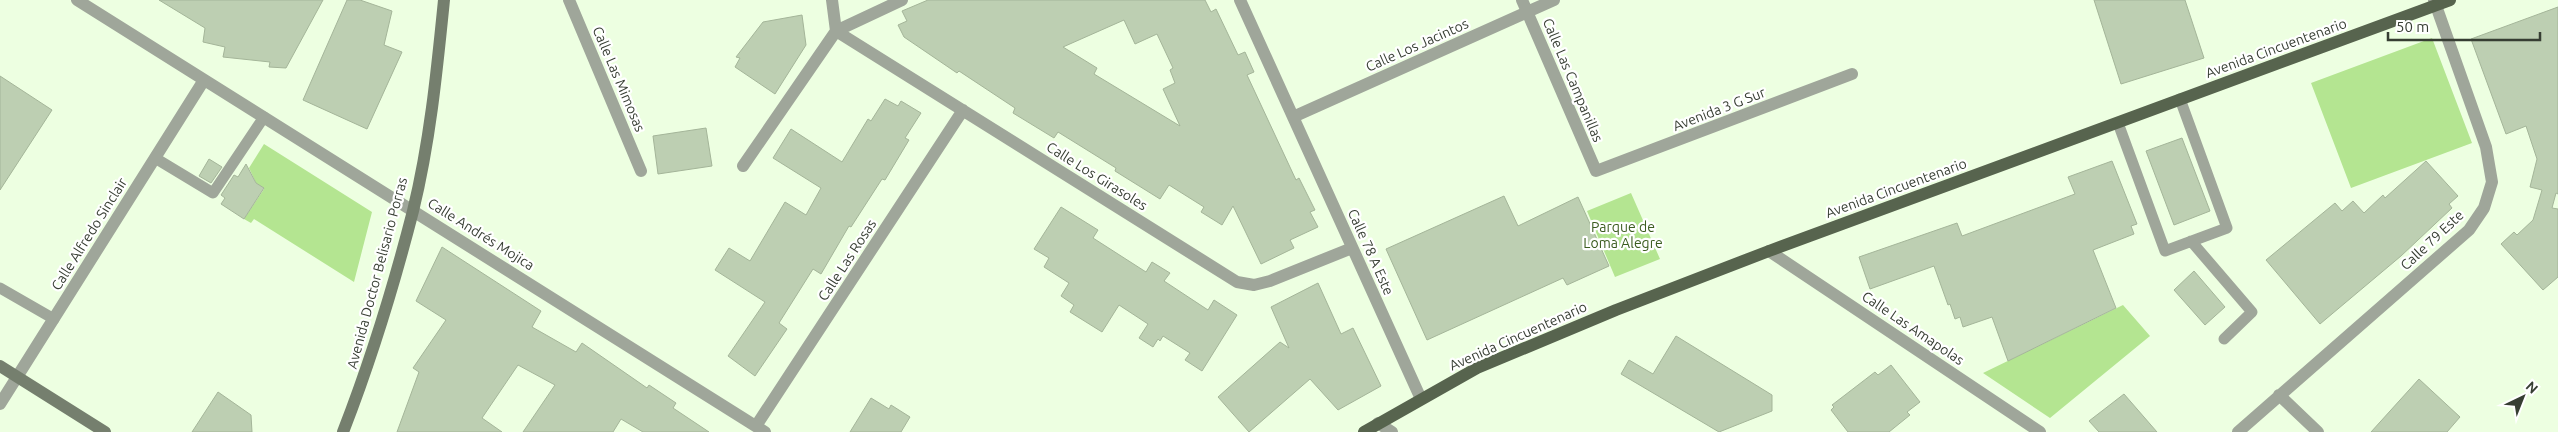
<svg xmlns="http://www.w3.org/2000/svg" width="2558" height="432" font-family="Ubuntu,sans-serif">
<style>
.green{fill:#b4e591}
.building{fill:#bdcfb2;stroke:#a4b599;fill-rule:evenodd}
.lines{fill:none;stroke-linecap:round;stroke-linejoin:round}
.lane{stroke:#9fa69a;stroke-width:11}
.street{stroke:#9fa69a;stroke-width:12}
.secondary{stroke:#757f6e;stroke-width:12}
.primary{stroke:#57644e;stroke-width:12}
.labels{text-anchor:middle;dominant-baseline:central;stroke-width:4.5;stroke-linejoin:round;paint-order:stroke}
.street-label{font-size:14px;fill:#373e33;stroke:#fff}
.park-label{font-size:14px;fill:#3b5c1f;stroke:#fff}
</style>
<rect width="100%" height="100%" fill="#edffe1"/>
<path class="green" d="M2432 38 2472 143 2351 188 2311 83Z
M264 144 372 212 354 282 254 219 251 223 244 219 264 189 256 183 249 168Z
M1631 193 1660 259 1615 277 1587 211Z
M2123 305 2150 336 2050 418 1983 373Z"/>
<path class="building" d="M159 0H323L286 68 269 67 270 62 223 57 225 47 203 42 205 28Z
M347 0H360L392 11 384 45 402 52 367 129 303 100Z
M928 0H1205L1211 12 1216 9 1238 55 1245 52 1254 72 1247 75 1296 180 1299 178 1315 210 1310 212 1318 227 1290 240 1294 248 1261 264 1233 206 1222 225 1201 212 1204 207 1169 185 1160 199 1115 171 1116 168 1058 132 1054 138 1013 113 1015 108 959 71 957 73 904 37 898 25 907 21 902 11ZM1124 20 1135 44 1157 34 1173 68 1170 70 1175 83 1163 89 1180 126 1094 74 1097 68 1063 47Z
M2094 0H2185L2204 58 2121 84Z
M2558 7V194L2556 193 2552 208 2558 209V277L2543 290 2501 244 2514 232 2517 235 2533 220 2542 190 2530 187 2537 159 2526 126 2506 134 2471 39Z
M802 15 806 45 775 94 735 67 740 58 736 57 763 22Z
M0 76 52 110 0 190Z
M885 99 898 106 901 101 921 113 905 138 909 140 885 180 882 179 851 227 849 226 821 274 813 269 779 323 787 329 755 376 728 356 765 302 715 270 729 248 750 261 785 202 806 215 821 188 773 158 791 129 842 162 868 119 871 121Z
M706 128 712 166 658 174 653 136Z
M2182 138 2210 211 2174 225 2146 151Z
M209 159 222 167 211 183 199 176Z
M2112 161 2137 224 2131 226 2134 234 2093 250 2116 308 2008 361 1992 317 1963 327 1960 317 1955 319 1950 304 1948 305 1934 266 1870 289 1859 257 1957 223 1962 236 2075 194 2068 177Z
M2426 161 2458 196 2449 204 2452 208 2401 256 2320 324 2266 260 2335 203 2342 211 2353 201 2364 213 2383 195 2385 198Z
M246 164 256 183 264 188 244 219 221 204 225 198 221 195 234 175 238 177Z
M1504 196 1518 226 1578 197 1609 266 1567 285 1563 278 1427 340 1386 249Z
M1061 207 1098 230 1093 238 1146 272 1152 262 1170 273 1164 281 1208 310 1214 300 1237 315 1202 371 1185 360 1190 353 1163 336 1160 341 1158 339 1153 347 1139 338 1148 324 1119 305 1102 332 1070 312 1074 305 1061 296 1069 283 1044 267 1049 258 1034 249Z
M442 247 541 311 532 327 576 352 582 343 647 388 649 385 676 403 673 408 709 432H643L621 419 613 432H523L555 385 518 365 482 418 502 432H397L419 372 413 368 446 320 416 301Z
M2194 271 2225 307 2205 325 2174 290Z
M1318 283 1341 334 1353 328 1381 386 1338 410 1310 379 1249 432 1218 397 1280 342 1289 348 1271 307Z
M1676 336 1772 395V411L1719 432 1621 374 1629 360 1653 374Z
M1891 365 1920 402 1907 412 1910 415 1889 432H1848L1831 410 1834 407 1832 405 1875 372 1878 375Z
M2419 379 2460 417 2447 432H2371Z
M218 392 251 415 252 432H192Z
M2124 394 2157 432H2099L2089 421Z
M871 398 889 409 891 405 910 417 901 432H850Z"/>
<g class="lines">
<path class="lane" d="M2118 123 2165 251 2227 228 2180 99
M155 158 213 193 264 117
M2191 241 2252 312 2224 339
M0 288 54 319"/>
<path class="street" d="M77 0 765 432
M569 0 641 171
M832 0 836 31
M1240 0 1421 399
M1522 0 1596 171 1852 74
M836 31 1237 282 1254 285 1270 281 1352 248
M836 31 902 0
M1293 117 1554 0
M743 166 836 31
M1769 251 2040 432
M2279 395 2318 432
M0 404 204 80
M1378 423 1392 432
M756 426 963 110
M2238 432 2469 230 2484 208 2492 182 2486 147 2434 0"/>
<path class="secondary" d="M0 366 105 432
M343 432C371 360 394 285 413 211 430 142 437 70 444 0"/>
<path class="primary" d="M1364 432 1477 368 1616 310 1769 251 2450 0"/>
</g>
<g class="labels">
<g class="street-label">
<text transform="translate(1417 45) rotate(-24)">Calle Los Jacintos</text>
<text transform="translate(2276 48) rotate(-20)">Avenida Cincuentenario</text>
<text transform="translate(619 79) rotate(67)">Calle Las Mimosas</text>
<text transform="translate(1573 80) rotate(67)">Calle Las Campanillas</text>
<text transform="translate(1719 109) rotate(-21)">Avenida 3 G Sur</text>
<text transform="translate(1097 176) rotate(32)">Calle Los Girasoles</text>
<text transform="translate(1896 188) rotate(-20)">Avenida Cincuentenario</text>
<text transform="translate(89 234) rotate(-58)">Calle Alfredo Sinclair</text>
<text transform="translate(481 234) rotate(32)">Calle Andrés Mojica</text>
<text transform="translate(2432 240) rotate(-43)">Calle 79 Este</text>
<text transform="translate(1371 252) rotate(66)">Calle 78 A Este</text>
<text transform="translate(847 260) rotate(-57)">Calle Las Rosas</text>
<text transform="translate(377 273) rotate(-75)">Avenida Doctor Belisario Porras</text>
<text transform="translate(1913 328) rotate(34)">Calle Las Amapolas</text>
<text transform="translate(1518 336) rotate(-24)">Avenida Cincuentenario</text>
</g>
<g class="park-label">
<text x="1623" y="227">Parque de<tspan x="1623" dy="16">Loma Alegre</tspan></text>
</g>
</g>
<g transform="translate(2523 397) rotate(43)" stroke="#ffffff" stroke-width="4" paint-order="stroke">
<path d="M0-4L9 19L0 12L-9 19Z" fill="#373e33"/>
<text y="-8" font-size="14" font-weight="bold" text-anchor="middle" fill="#373e33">N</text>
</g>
<path d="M2388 32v8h152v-8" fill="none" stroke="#373e33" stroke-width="2.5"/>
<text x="2396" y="32" font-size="15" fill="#373e33" stroke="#ffffff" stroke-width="4" paint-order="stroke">50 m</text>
</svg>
